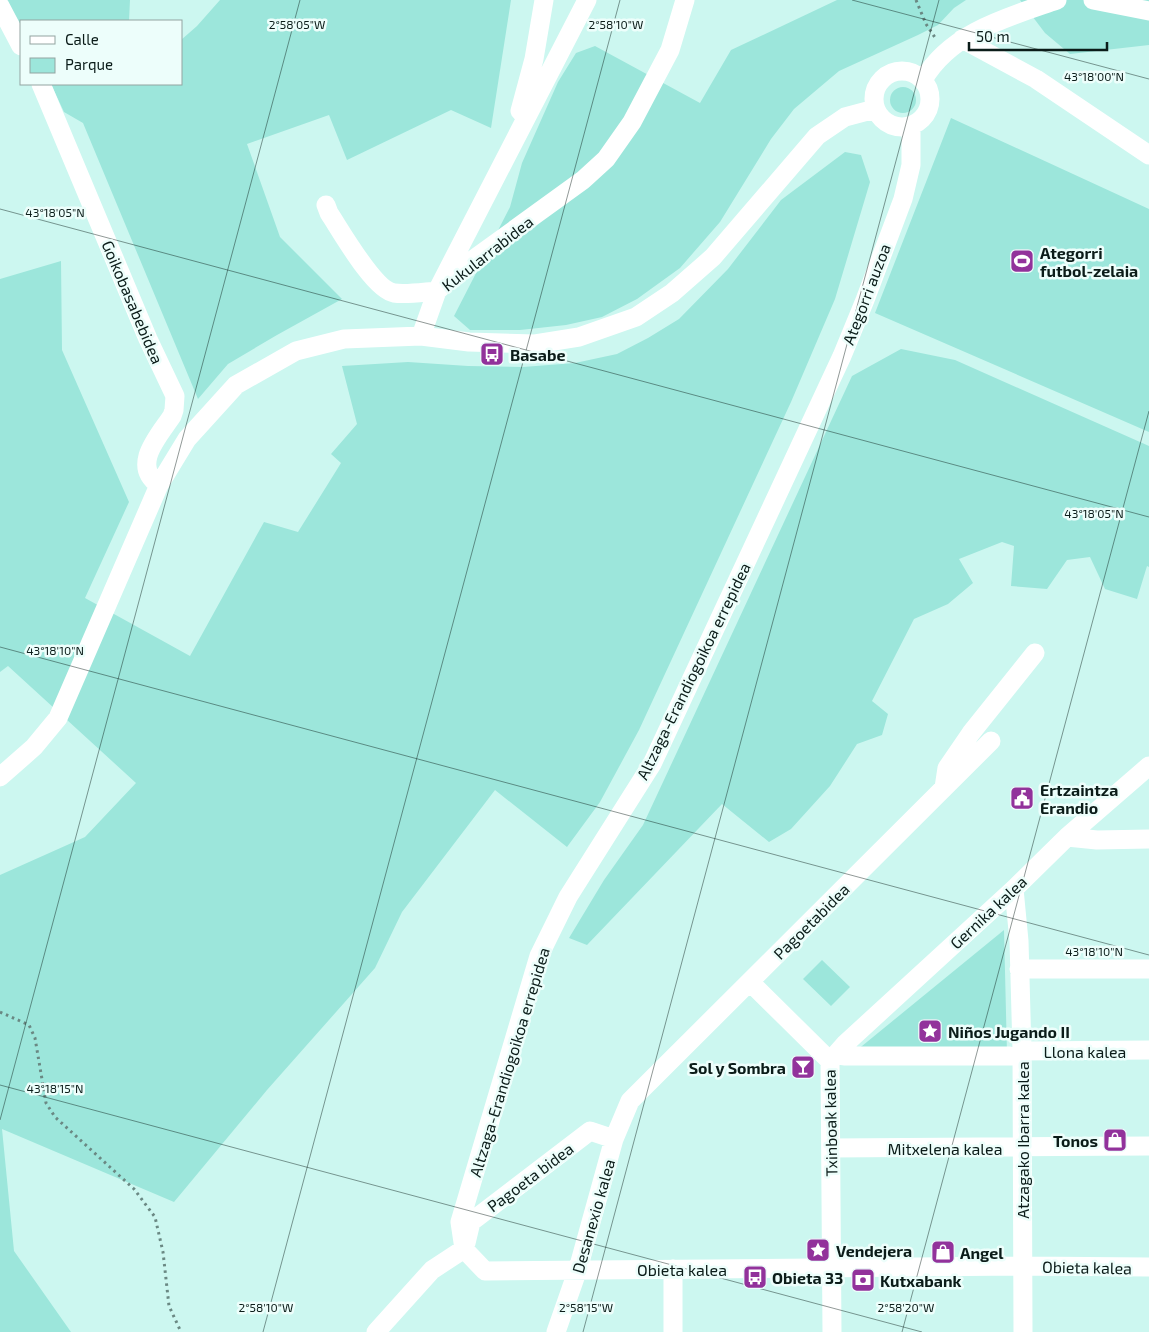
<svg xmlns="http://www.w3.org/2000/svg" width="1149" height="1332" font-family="'Exo 2',sans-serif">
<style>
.green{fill:#9ce6db}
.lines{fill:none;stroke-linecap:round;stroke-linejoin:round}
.path{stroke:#6a8883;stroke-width:3;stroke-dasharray:2.5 4;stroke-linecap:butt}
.minor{stroke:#fff;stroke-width:19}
.ticks{fill:none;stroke:#0b1c19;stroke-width:1;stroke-opacity:0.45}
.labels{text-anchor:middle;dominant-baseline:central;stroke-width:5;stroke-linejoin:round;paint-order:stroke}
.poi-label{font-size:16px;font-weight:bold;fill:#0b1c19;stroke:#edfefb;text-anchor:start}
.street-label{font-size:16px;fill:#0b1c19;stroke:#edfefb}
.ticks-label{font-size:12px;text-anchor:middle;fill:#0b1c19;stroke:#edfefb;stroke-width:5;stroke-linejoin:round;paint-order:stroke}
</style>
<rect width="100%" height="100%" fill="#ccf7f0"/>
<path class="green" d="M5 0H130L129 21H21V33Z
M220 0H511L491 128 451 110 347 160 329 115 247 144 280 237 342 299 277 335 228 364 198 399 83 123 64 112 51 84H181V40L197 26Z
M837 0H966L954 8 938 25 918 35 839 71 794 109 771 139 720 222 680 268 637 299 602 317 566 325 520 330H470L454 316 510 207 522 163 558 82 576 53 595 46 700 103 731 50Z
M1020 0H1149V45L1070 54 1045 33Z
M890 100a13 13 0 1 1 26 0a13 13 0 1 1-26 0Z
M951 118 1149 209V432L875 313Z
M845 152 861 155 870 182 835 299 791 402 639 730 600 802 567 847 495 790 402 912 375 968 267 1090 174 1202 2 1129 14 1251 71 1332H0V875L85 837 136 783 8 666 0 672V279L61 261 62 350 129 502 85 598 190 656 264 522 298 532 341 463 331 454 357 424 342 366 408 362 468 366 523 367 575 363 617 354 648 338 679 319 728 269 781 200Z
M901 349 955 360 1149 446V567L1147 566 1137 599 1105 589 1090 557 1067 560 1047 589 1011 586 1014 546 1002 542 959 559 973 583 948 604 914 619 872 701 888 714 882 735 857 744 830 786 791 829 769 842 722 804 587 945 569 938 604 880 643 825 852 376Z
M1004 930 1007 1054 851 1055Z
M822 960 850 987 831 1006 803 979Z"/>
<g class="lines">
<path class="path" d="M916 0 926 24 936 39
M0 1012 29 1025 35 1038 46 1103 55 1117 134 1189 155 1217 163 1252 169 1306 181 1332"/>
<path class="minor" d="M1093 0 1149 11
M0 6 21 46
M962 39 1036 79 1149 155
M874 99a28 28 0 1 1 56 0a28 28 0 1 1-56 0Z
M923 80C951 32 1008 17 1057 0
M41 84 148 339 175 396 174 410 172 416C158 437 131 465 159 485
M520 111 534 59 544 0
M326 205 329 213C341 231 374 290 394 293 406 295 424 292 437 291
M437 291 467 264 583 180 606 159 632 122 670 50 685 0
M421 336 437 291 587 0
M0 777 34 747 58 718 159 485 187 439 236 385 296 351 344 339 421 336 469 342 535 344 579 337 636 317 672 293 713 257 817 136 845 117 875 109
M944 788 947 768 971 733 1035 653
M1067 837 1097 840 1149 839
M1014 889 1019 941 1022 1051 1023 1332
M1019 969H1149
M750 982 830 1061 832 1332
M1022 1051 1149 1050
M844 1056H1010
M830 1061 845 1044 1014 889 1067 837 1149 766
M831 1148 1149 1146
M466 1243 471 1222 590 1131 614 1139
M464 1249 460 1222 539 956 568 897 652 764 842 356 865 300 903 199 911 165V126
M464 1249 485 1271 1024 1266 1149 1267
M376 1332 432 1270 464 1249
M556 1332 578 1269 614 1139 630 1101 991 741
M673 1332V1269"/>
</g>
<path class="ticks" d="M852 0 1149 79M0 209 1149 517M0 647 1149 955M0 1085 922 1332M0 1120 300 0M263 1332 620 0M583 1332 939 0M902 1332 1149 411"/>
<defs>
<g id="stadium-square" transform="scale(1.25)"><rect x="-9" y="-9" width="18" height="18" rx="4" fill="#92329b" stroke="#edfefb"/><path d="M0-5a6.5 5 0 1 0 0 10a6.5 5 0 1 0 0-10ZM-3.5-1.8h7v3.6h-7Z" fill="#fff"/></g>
<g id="bus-square" transform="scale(1.25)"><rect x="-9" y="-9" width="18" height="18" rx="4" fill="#92329b" stroke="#edfefb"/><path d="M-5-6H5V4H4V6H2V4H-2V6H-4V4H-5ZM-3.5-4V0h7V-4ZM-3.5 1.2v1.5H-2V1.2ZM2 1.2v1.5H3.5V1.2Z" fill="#fff"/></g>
<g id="civic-square" transform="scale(1.25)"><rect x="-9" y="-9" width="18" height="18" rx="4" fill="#92329b" stroke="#edfefb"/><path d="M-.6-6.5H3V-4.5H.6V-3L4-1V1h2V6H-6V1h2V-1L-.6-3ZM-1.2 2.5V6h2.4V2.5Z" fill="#fff"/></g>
<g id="sight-square" transform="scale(1.25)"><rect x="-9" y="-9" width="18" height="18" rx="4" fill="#92329b" stroke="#edfefb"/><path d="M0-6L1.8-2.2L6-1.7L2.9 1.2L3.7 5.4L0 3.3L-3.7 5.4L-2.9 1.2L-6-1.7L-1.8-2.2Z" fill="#fff"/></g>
<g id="bar-square" transform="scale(1.25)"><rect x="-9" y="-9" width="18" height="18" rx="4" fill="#92329b" stroke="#edfefb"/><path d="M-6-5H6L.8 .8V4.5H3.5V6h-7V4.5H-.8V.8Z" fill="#fff"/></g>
<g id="shop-square" transform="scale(1.25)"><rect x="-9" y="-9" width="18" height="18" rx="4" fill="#92329b" stroke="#edfefb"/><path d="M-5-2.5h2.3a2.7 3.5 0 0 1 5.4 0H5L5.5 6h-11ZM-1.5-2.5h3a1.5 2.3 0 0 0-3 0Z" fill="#fff"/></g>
<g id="bank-square" transform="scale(1.25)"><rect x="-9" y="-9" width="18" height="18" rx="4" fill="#92329b" stroke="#edfefb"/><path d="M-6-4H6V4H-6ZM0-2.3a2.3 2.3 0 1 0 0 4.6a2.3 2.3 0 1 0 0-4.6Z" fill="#fff"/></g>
</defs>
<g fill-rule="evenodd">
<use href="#stadium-square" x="1022" y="261"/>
<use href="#bus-square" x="492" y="354"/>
<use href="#civic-square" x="1022" y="798"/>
<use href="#sight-square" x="930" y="1031"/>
<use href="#bar-square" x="803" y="1067"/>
<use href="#shop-square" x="1115" y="1140"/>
<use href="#sight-square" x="818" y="1250"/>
<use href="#shop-square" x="943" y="1252"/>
<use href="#bus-square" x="755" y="1277"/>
<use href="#bank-square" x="863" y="1280"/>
</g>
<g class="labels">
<g class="poi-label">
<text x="1040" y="252">Ategorri<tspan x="1040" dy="18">futbol-zelaia</tspan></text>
<text x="510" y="354">Basabe</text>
<text x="1040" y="789">Ertzaintza<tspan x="1040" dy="18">Erandio</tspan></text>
<text x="948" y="1031">Niños Jugando II</text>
<text x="786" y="1067" text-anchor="end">Sol y Sombra</text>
<text x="1098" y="1140" text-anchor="end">Tonos</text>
<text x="836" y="1250">Vendejera</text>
<text x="960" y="1252">Angel</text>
<text x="772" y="1277">Obieta 33</text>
<text x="880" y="1280">Kutxabank</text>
</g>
<g class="street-label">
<text transform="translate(487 253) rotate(-38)">Kukularrabidea</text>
<text transform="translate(866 294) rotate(-69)">Ategorri auzoa</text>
<text transform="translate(133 302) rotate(67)">Goikobasabebidea</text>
<text transform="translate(693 671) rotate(-64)">Altzaga-Erandiogoikoa errepidea</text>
<text transform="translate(988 912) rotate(-43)">Gernika kalea</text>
<text transform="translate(811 921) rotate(-45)">Pagoetabidea</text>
<text x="1085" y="1051">Llona kalea</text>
<text transform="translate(509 1062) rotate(-73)">Altzaga-Erandiogoikoa errepidea</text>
<text transform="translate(830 1123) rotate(-91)">Txinboak kalea</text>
<text transform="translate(1022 1140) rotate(-90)">Atzagako Ibarra kalea</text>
<text x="945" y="1148">Mitxelena kalea</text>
<text transform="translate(530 1177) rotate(-37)">Pagoeta bidea</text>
<text transform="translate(593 1216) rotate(-74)">Desanexio kalea</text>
<text transform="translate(1087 1267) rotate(1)">Obieta kalea</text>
<text x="682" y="1269">Obieta kalea</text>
</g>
</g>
<g class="ticks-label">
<text x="297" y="29">2°58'05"W</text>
<text x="616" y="29">2°58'10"W</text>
<text x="1094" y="81">43°18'00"N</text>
<text x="55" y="217">43°18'05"N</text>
<text x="1094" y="518">43°18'05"N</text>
<text x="55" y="655">43°18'10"N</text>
<text x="1094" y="956">43°18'10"N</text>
<text x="55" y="1093">43°18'15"N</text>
<text x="266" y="1312">2°58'10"W</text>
<text x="586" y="1312">2°58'15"W</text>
<text x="906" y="1312">2°58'20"W</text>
</g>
<rect x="20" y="20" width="162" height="65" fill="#edfefb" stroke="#93a4a1"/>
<rect x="30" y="36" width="25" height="8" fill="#ffffff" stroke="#93a4a1"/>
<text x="65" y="45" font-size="15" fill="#0b1c19">Calle</text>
<rect x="30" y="58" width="25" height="15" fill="#9ce6db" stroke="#93a4a1"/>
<text x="65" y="70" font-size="15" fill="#0b1c19">Parque</text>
<path d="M969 42v8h138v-8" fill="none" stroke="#0b1c19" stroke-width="2.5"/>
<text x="976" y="42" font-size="15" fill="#0b1c19" stroke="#edfefb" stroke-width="4" paint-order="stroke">50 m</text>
</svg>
